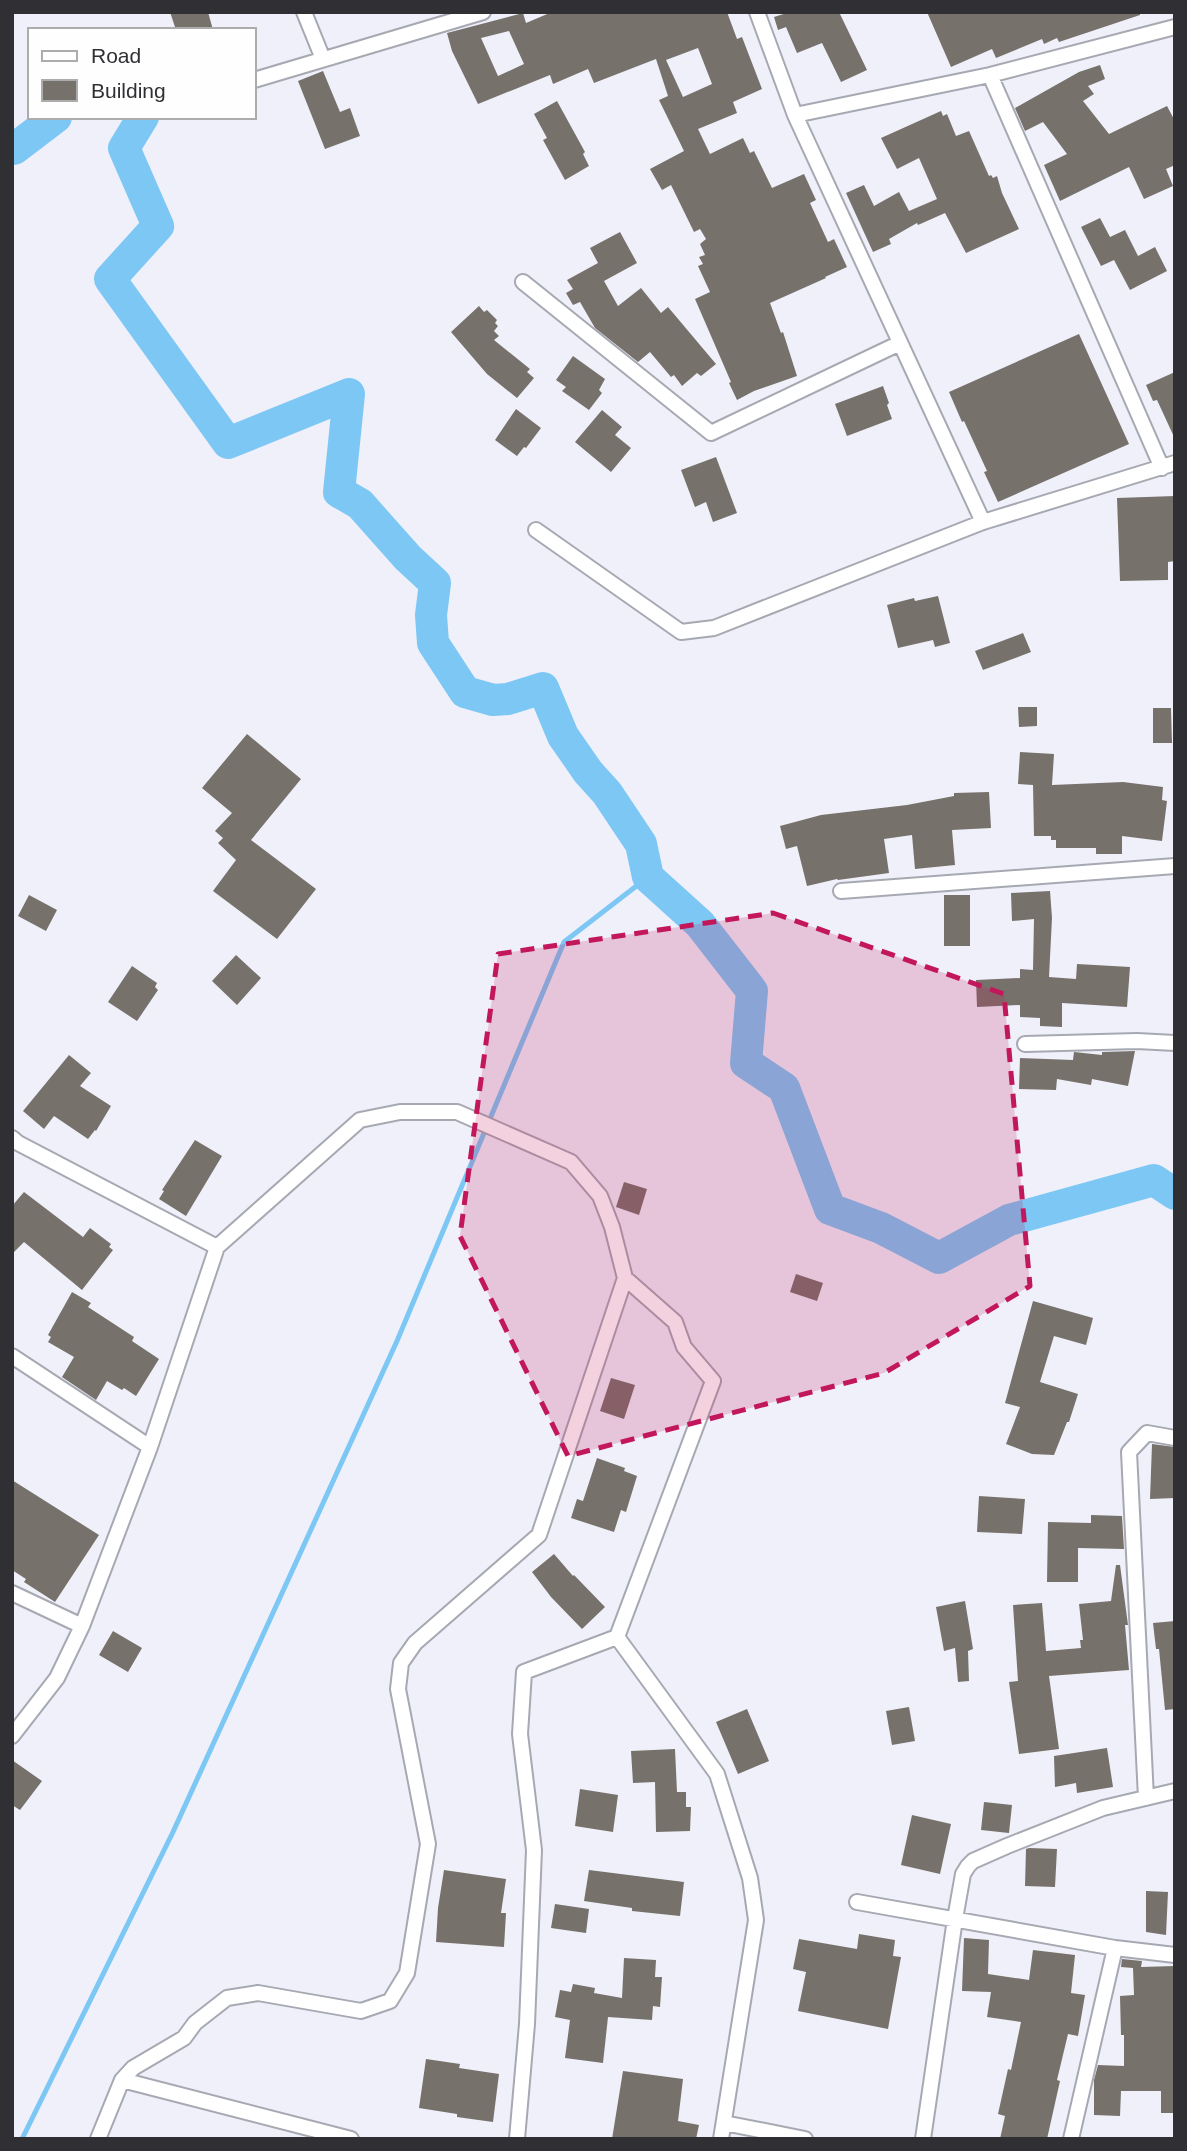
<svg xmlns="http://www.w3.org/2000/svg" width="1187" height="2151" font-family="Arial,sans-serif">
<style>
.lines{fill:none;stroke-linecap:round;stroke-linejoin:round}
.stream{stroke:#7dc7f5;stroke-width:5}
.river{stroke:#7dc7f5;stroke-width:32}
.building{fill:#77716b;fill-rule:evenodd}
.minor-casing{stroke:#a7a9b2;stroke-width:18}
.minor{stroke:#fff;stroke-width:14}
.marked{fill:#c2185b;fill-opacity:0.2;stroke:#c2185b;stroke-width:5;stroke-dasharray:14 9;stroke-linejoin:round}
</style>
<rect width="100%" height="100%" fill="#eff0fa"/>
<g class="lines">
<path class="stream" d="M22 2139 173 1832 397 1341 564 942 648 877"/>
<path class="river" d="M143 117 124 148 158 226 110 279 228 443 349 394 339 492 360 504 408 558 435 583 431 615 433 643 465 692 493 700 508 699 543 688 563 736 588 772 607 793 641 844 648 877 700 924 752 991 746 1063 784 1088 830 1209 881 1228 939 1258 1009 1220 1154 1180 1175 1194
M12 146 14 149 56 117"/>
</g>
<path class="building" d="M170 12H208L213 30H176Z
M552 12H727L737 39 742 37 762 89 733 102 737 113 698 129 710 154 743 138 750 153 754 151 772 188 804 174 816 200 810 203 828 242 834 239 847 267 825 277 826 278 770 303 781 333 783 332 797 376 754 391 737 400 729 383 731 382 695 299 710 292 698 266 703 264 699 257 705 255 700 244 706 239 700 229 694 232 671 185 662 190 650 169 684 151 659 100 668 96 656 59 594 83 588 69 553 84 550 75 478 104 452 51 447 33 523 13 526 23ZM509 31 524 64 498 76 481 38ZM698 48 712 84 683 97 666 60Z
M790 12H839L867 70 841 82 822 43 797 53 786 27 778 30 774 17Z
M927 12H1140V15L1059 42 1057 38 1044 44 1042 39 996 58 992 49 951 67Z
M1100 65 1105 79 1088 86 1094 94 1083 101 1109 134 1167 106 1175 121V165L1166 169 1173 186 1144 199 1129 167 1060 201 1044 165 1067 154 1043 122 1025 131 1015 108 1079 72Z
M323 71 340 112 350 108 360 136 325 149 298 81Z
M557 101 585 152 583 154 589 166 565 180 543 140 547 138 534 114Z
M941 111 943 116 947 114 956 136 969 131 989 176 991 175 993 178 997 176 1002 193 1019 229 966 253 945 213 918 225 917 223 889 239 891 244 873 252 846 193 864 185 874 206 899 192 909 211 937 199 919 158 897 169 881 138Z
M1100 218 1110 237 1125 230 1138 256 1155 247 1167 271 1130 290 1114 260 1101 266 1081 227Z
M620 232 637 263 604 281 618 306 641 288 661 313 668 307 716 364 701 376 697 373 682 386 674 375 671 377 650 352 638 362 595 328 580 302 573 305 566 293 573 289 567 280 598 263 590 248Z
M479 306 484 312 487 310 497 320 495 323 498 326 494 331 499 336 494 340 530 369 527 372 534 378 517 398 487 374 451 332Z
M1079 334 1129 444 998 502 984 472 987 471 964 421 962 422 949 392Z
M573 356 605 379 599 390 602 393 589 410 562 391 566 387 556 380Z
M1175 372V439L1157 400 1153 401 1146 385Z
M883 386 889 403 887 405 892 419 847 436 835 404Z
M516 409 541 428 526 448 524 447 517 456 495 440Z
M602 410 622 427 615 435 631 448 611 472 575 442Z
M716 457 737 513 713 522 706 502 695 507 681 470Z
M1175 496V561L1168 562V580L1120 581 1117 498Z
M938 596 950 643 935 647 933 640 898 648 887 605 914 598 915 601Z
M1023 633 1031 652 983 670 975 651Z
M1018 707H1037V726L1019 727Z
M1153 708H1171L1172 743H1153Z
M247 734 301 779 251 840 316 889 277 939 213 891 236 860 218 843 223 838 215 831 232 813 202 788Z
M1020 752 1054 754 1052 785 1123 782 1163 787 1162 800 1167 801 1162 841 1122 836V854H1096V848H1056V840H1051V836H1034L1033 785 1018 784Z
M989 792 991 828 952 830 955 865 915 869 912 835 884 839 889 873 838 880 837 879 807 886 797 846 786 849 780 826 821 815 907 805 954 796V793Z
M1050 891 1052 918 1049 977 1076 979 1077 964 1130 967 1127 1007 1062 1003V1027L1040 1026V1018L1020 1017V1005L977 1007 976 980 1020 978V969L1033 970 1034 919 1012 921 1011 893Z
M29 895 57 910 46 931 18 916Z
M944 895H970V946H944Z
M236 955 261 978 237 1005 212 981Z
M132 966 157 983 155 987 158 990 137 1021 108 1002Z
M1135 1051 1128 1086 1092 1079 1091 1085 1057 1079 1056 1090 1019 1089 1020 1058 1073 1060 1074 1052 1102 1055V1052Z
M69 1055 91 1073 80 1086 111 1106 96 1131 95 1130 88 1139 54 1116 44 1129 23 1111Z
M195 1140 222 1156 186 1216 159 1199 164 1191 162 1190Z
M624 1182 647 1189 639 1215 616 1207Z
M24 1192 83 1237 90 1228 111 1244 109 1247 113 1250 82 1290 24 1242 12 1254V1206Z
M796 1274 823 1283 817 1301 790 1292Z
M72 1292 91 1303 88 1307 134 1337 132 1341 159 1359 136 1396 124 1388 122 1390 107 1381 96 1400 62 1377 74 1357 48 1342 51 1337 48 1335Z
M1033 1301 1093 1318 1086 1345 1054 1336 1040 1382 1078 1394 1069 1422H1067L1054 1455 1032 1454 1006 1444 1020 1407 1005 1403Z
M611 1378 635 1385 624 1419 600 1411Z
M1152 1444 1175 1447V1498L1150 1499Z
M597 1458 625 1468 624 1471 637 1476 626 1512 621 1510 614 1532 571 1518 577 1499 583 1501Z
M12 1480 99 1535 55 1602 24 1582 26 1579 12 1570Z
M979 1496 1025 1499 1022 1534 977 1532Z
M1091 1515 1122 1516 1124 1549 1078 1548V1582H1047L1048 1522 1091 1523Z
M554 1554 573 1576 574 1575 605 1607 582 1629 551 1597 532 1572Z
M1116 1565H1120L1128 1625H1125L1129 1670 1049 1676 1059 1749 1019 1754 1009 1682 1018 1681 1013 1605 1042 1603 1046 1651 1081 1648 1080 1640H1083L1079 1604 1111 1601Z
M965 1601 973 1649 968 1651 969 1681 958 1682 955 1648 944 1651 936 1607Z
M1175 1621V1709L1165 1710 1159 1649H1156L1153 1623Z
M113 1631 142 1648 128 1672 99 1655Z
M909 1707 915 1741 892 1745 886 1711Z
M747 1709 769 1761 738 1774 716 1722Z
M1107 1748 1113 1787 1077 1793 1076 1783 1055 1787 1054 1756Z
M675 1749 677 1792H686V1807H691L690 1831 656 1832 655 1782 633 1783 631 1751Z
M12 1760 42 1781 20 1810 12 1805Z
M580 1789 618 1795 613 1832 575 1826Z
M984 1802 1012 1805 1009 1833 981 1830Z
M912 1815 951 1824 940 1874 901 1865Z
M1029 1848 1057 1849 1055 1887 1025 1886 1026 1849Z
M444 1870 506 1879 501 1913H506L504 1947 436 1942 438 1908Z
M589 1870 684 1882 680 1916 632 1911V1908L584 1901Z
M1146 1891 1168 1892 1166 1935 1146 1932Z
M555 1904 589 1909 586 1933 551 1928Z
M859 1934 895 1940 893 1956 901 1957 888 2029 798 2011 806 1972 793 1969 799 1939 857 1949Z
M964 1938 989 1940 988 1974 1029 1980 1033 1950 1075 1955 1071 1993 1085 1995 1078 2036 1068 2034 1057 2080 1060 2081 1047 2139H1000L1005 2116 998 2114 1008 2069 1011 2070 1021 2022 987 2017 991 1992 962 1991Z
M624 1958 656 1960 655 1977H662L660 2007 653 2006 652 2020 608 2017 603 2063 565 2058 570 2020 555 2017 560 1990 571 1992 573 1984 595 1988 594 1993 622 1998Z
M1122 1959 1142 1961 1141 1967 1175 1966V2113H1161V2091H1121L1120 2116 1094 2115V2080L1098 2065 1124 2066V2035H1121L1120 1996 1134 1995 1133 1968 1121 1967Z
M426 2059 460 2064 459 2068 499 2074 493 2122 457 2117V2114L419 2108Z
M623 2071 683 2079 678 2121 699 2125 696 2139H612Z"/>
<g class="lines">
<g class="minor-casing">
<path id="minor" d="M304 12 323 59
M757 12 795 115 983 522
M990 75 1162 468
M254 80 483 12
M795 115 990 75 1175 27
M523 282 711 433 900 343
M536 530 681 632 714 628 983 522 1175 463
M841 891 1175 866
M1025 1044 1137 1041 1175 1043
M12 1138 18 1143 217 1247
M12 1356 150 1447
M12 1593 82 1626
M12 1736 57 1678 82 1626 150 1447 217 1247 360 1120 400 1112H457L571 1162 600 1196 612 1227 625 1278 675 1322 684 1347 713 1381 617 1637 717 1774 750 1878 756 1920 721 2139
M1146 1798 1129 1452 1147 1433 1175 1438
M857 1902 1115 1948 1175 1955
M122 2080 351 2139
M724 2123 805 2139
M98 2139 122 2080 133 2068 184 2038 195 2023 227 1998 258 1993 361 2011 390 2001 407 1973 428 1844 398 1689 401 1663 415 1643 539 1535 625 1278
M517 2139 527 2024 534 1850 520 1734 524 1672 617 1637
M923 2139 955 1919 963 1874 968 1866 973 1861 1007 1846 1103 1808 1175 1791
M1071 2139 1115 1948"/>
</g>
<use href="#minor" class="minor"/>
</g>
<path class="marked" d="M773 913 1004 994 1030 1286 884 1373 568 1456 460 1236 498 954Z"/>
<rect width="1187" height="2151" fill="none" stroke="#303034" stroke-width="28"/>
<rect x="28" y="28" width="228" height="91" fill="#fefefe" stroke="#acacad" stroke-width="2"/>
<rect x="42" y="51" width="35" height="10" fill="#ffffff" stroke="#acacad" stroke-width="2"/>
<text x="91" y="63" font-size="21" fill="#303034">Road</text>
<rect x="42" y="80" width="35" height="21" fill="#77716b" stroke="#acacad" stroke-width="2"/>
<text x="91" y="98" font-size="21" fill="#303034">Building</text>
</svg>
